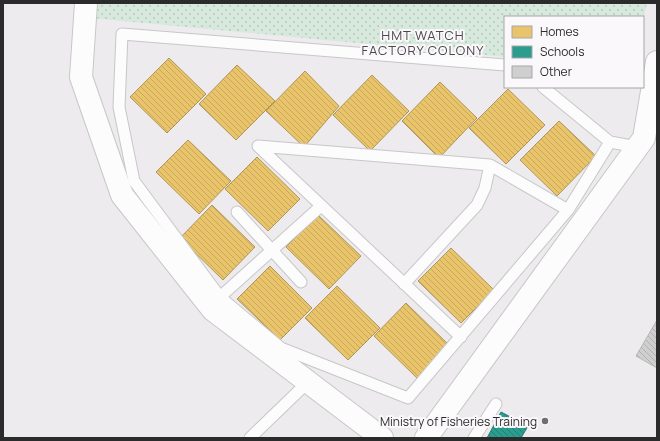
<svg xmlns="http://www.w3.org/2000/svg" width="660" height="441" font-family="Manrope,sans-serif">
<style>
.grass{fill:url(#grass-dots)}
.homes{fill:url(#homes-back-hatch);stroke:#b09657}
.schools{fill:url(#schools-back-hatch);stroke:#2b7b71}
.building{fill:url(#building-back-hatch);stroke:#b8b6b8}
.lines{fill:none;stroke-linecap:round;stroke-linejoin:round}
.service-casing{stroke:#c8c7c8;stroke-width:13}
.minor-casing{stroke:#c8c7c8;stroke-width:24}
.tertiary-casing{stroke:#c8c7c8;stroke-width:24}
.service{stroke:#fcfcfc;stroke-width:11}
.minor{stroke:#fcfcfc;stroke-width:22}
.tertiary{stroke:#fcfcfc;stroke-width:22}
.poi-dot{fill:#706e70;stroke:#fbf8fb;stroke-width:1.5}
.labels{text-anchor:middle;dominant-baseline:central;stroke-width:4;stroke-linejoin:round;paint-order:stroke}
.poi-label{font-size:12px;fill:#2c2b2c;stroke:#fbf8fb;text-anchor:end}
.neighbourhood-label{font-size:13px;letter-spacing:1px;fill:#4b484b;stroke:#fbf8fb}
</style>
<defs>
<pattern id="grass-dots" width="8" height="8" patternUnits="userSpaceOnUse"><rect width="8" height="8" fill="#d6e9dc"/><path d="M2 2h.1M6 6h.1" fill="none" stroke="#b8c8bd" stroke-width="1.8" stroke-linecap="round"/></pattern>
<pattern id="homes-back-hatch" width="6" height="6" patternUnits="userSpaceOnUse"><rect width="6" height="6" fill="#e9c46a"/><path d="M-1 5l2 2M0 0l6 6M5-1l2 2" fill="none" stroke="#c8a95c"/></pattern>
<pattern id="schools-back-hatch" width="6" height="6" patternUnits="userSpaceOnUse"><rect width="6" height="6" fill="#2a9d8f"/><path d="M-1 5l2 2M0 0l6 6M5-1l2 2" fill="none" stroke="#248075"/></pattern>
<pattern id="building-back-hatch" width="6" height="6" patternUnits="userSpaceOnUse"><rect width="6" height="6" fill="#d0cfd0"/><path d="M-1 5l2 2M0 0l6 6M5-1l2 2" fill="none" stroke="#b3b2b3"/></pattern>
</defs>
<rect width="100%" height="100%" fill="#edebed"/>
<path class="grass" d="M93 3H647L643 21V17H505V57L91 18Z"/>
<path class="homes" d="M169 58 206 94 167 133 130 97Z
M237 65 275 101 236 140 199 104Z
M305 71 339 106 304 147 266 111Z
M372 75 409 111 370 151 333 115Z
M440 82 477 118 439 158 402 121Z
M508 89 545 125 506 164 469 128Z
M559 121 596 156 557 196 520 160Z
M188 140 231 181 199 214 156 172Z
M257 157 300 199 268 231 225 189Z
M212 205 255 247 223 280 180 238Z
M318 215 361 256 329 289 286 247Z
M451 248 494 290 461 323 418 281Z
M270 266 312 308 280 340 237 299Z
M337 286 380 328 348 360 305 318Z
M406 303 449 345 417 378 374 336Z"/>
<path class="schools" d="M501 412 528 426 521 438H487Z"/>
<path class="building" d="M657 320V368L636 356Z"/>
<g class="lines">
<g class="service-casing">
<path id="service" d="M505 65 122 34 119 107 134 181 220 297 281 348 408 398 568 210 610 142
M543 87 610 142 637 147
M237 212 301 282
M404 284 477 205 485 188 490 165
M220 297 321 206
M461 337 258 146 490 165 568 210
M250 438 308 382
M474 438 496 404"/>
</g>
<g class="minor-casing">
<path id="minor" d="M426 438 644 138 657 62"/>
</g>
<g class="tertiary-casing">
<path id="tertiary" d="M86 3 81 77 122 195 213 310 382 438"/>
</g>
<use href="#service" class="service"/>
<use href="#minor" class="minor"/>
<use href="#tertiary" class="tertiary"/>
</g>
<circle class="poi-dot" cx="545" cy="421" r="4"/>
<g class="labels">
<g class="poi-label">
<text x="537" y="421">Ministry of Fisheries Training</text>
</g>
<g class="neighbourhood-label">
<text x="423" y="35">HMT WATCH<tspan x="423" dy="15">FACTORY COLONY</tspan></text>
</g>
</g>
<rect width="660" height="441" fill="none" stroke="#2c2b2c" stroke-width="8"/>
<rect x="504" y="16" width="140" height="72" fill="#fbf8fb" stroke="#a8a6a8"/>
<rect x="512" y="26" width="20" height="12" fill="#e9c46a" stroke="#a8a6a8"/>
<text x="540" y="36" font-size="12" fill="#2c2b2c">Homes</text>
<rect x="512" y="46" width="20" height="12" fill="#2a9d8f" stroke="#a8a6a8"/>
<text x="540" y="56" font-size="12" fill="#2c2b2c">Schools</text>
<rect x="512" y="66" width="20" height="12" fill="#d0cfd0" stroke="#a8a6a8"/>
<text x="540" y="76" font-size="12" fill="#2c2b2c">Other</text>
</svg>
